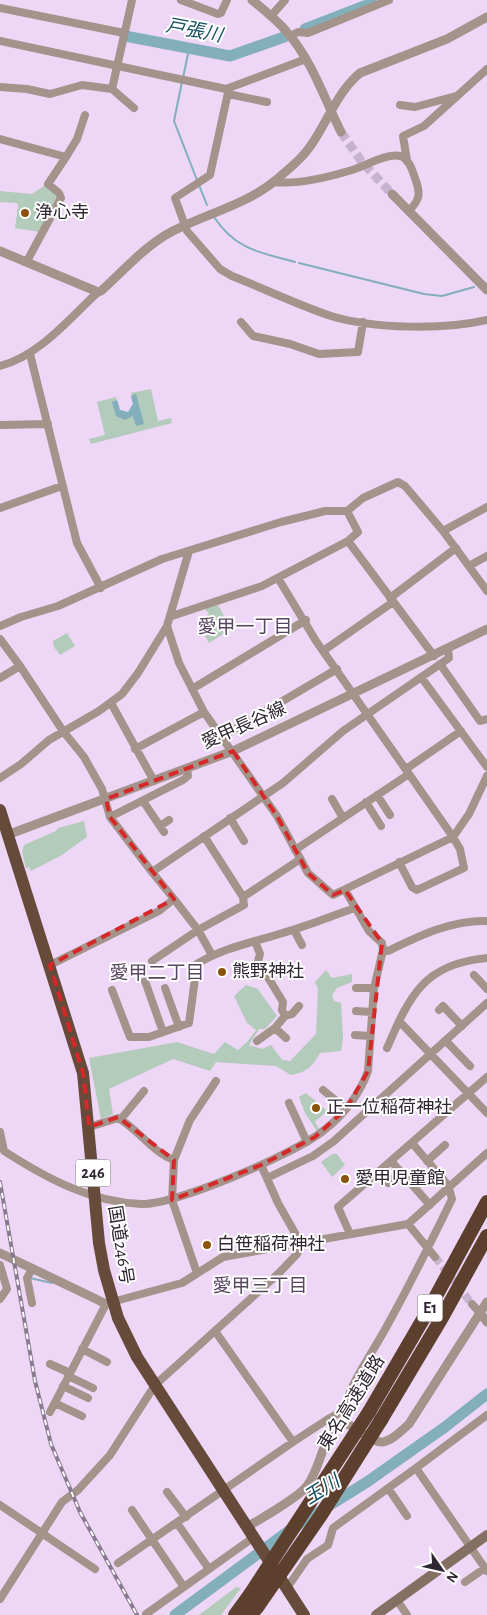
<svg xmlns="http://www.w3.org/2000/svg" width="487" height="1615" font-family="'Alegreya Sans','Noto Sans JP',sans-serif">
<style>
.green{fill:#b2cbba}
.water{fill:#83aebb}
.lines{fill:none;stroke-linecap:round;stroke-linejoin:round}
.stream{stroke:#83aebb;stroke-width:2}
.river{stroke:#83aebb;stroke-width:11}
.minor-tunnel{stroke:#c7b3cf;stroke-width:8;stroke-dasharray:8 4;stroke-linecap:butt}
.tertiary-tunnel{stroke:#c7b3cf;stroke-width:9;stroke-dasharray:9 4.5;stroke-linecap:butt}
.minor{stroke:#a3938b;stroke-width:8}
.tertiary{stroke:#a3938b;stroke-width:9}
.secondary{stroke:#856f63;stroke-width:10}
.trunk{stroke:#664a3a;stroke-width:12}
.motorway{stroke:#5d3f2e;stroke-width:14}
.rail-casing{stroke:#8a7a90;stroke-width:4}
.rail{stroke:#fff;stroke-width:2;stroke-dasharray:5.5;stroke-linecap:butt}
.motorway-bridge{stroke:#5d3f2e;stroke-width:14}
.marked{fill:none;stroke:#d62828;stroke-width:4;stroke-dasharray:10 6;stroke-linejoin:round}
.poi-dot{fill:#8b5309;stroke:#fff;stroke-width:2}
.labels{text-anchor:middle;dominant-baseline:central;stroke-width:4;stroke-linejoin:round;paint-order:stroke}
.shield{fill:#fff;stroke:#6d6770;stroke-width:1}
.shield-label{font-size:16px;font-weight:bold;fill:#2f2632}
.poi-label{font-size:18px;fill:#2f2632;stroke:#fff;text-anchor:start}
.street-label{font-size:18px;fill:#2f2632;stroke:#fff}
.water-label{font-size:19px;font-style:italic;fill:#185362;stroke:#fff}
.neighbourhood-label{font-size:19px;fill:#594661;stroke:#fff}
</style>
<rect width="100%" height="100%" fill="#edd6f6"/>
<path class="green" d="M44 186 56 191 58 195 40 232 15 228 18 206 17 203 0 202V191L32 194Z
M151 389 158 421 171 418 172 423 91 444 89 439 105 435 97 402 116 397 120 410 128 412 133 404 131 393Z
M218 605 231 629 209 643 200 627 208 622 205 617 209 614 205 609Z
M67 633 75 646 60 655 54 647 53 641Z
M84 821 87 837 62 855 31 871 29 867 26 868 22 852 24 845 56 831 58 828Z
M326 970 332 978 352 974V982L337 988 332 995 334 1001 341 1003 343 1038 341 1051 320 1053C312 1067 307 1072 291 1075L276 1066 216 1062 210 1071 173 1059 109 1089 113 1114 101 1119 89 1058 177 1042 214 1054 225 1042 238 1050 247 1042 256 1030 247 1023 234 996 246 985 258 989 277 1016 265 1029H259L249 1045 262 1049 271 1045 282 1060 290 1061 316 1034 318 989 315 982Z
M306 1093 327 1111 315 1122 319 1129 317 1131 305 1113 299 1097Z
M332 1154H337L345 1165 332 1177 321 1162Z
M236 1587 241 1588 221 1615H199Z"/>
<path class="water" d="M136 394 144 424 136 426 133 416 125 420 116 416 112 402 117 400 120 410 128 412 133 404 131 396Z"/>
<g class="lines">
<path class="stream" d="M183 78 189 49
M182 82 174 121 197 180
M199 185 207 205
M214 217C236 250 259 252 295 262
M299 263 424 294 442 296 474 287
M30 1278 52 1283"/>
<path class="river" d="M305 29 372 3
M125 36 230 56 284 37
M175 1615 290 1530 367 1482 445 1427 487 1394"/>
<path class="minor-tunnel" d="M435 1257 472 1304"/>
<path class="tertiary-tunnel" d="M341 132 362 162 392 194"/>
<path class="minor" d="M181 0 218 14 221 13 227 0
M0 8 124 33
M271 16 285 0
M290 36 298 32 308 33 389 0
M0 41 226 89 306 59
M0 87 27 89 50 94 82 85 112 89 132 0
M229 88 210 175 175 198 187 231 220 269 232 276C265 289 298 305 331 316 373 329 445 330 487 320
M112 89 134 108
M228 94 267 102
M400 105 415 107 456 96
M0 139 66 157 77 139 85 115
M407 161 403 136 424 126 487 69
M274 182C298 185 329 177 352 170 365 166 387 153 400 156 410 159 413 173 416 181 421 195 419 200 409 211
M27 261 61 198 59 193 48 184 66 157
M241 322 253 336 290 344 319 354 358 352 363 322
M30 354 77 543 101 588
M0 366C39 356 69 319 98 292
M0 425 48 424
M0 508 62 486
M443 531 487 507
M348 541 434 656
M469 566 487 556
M278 578 316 641 453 837 460 849 464 868 417 890 412 887 399 862
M390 598 456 548
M172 616 262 586 348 541 358 532 347 511
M0 626 21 617 58 606 162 559 281 522 325 511H347L363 498 398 482 405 486 443 531 487 591
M167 626 179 663 204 712 277 816 308 873 333 895 453 837 469 814 487 776
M0 639 20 666 63 731 84 757 102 789 110 817 152 872
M323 651 393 602
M440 664 480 721 487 719
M421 677 487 767
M0 678 20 666
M192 689 306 620
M111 703 154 781
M223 736 337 669
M135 749 204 712
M406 769 461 731
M0 778 21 764 49 740 99 711 122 694 138 673 167 626 189 551
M377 795 390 815
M332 799 343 818
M143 801 164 832
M366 802 381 826
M110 817 183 780 188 776 187 769
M230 818 244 841
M160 826 169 820
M295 850 409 774
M243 897 299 860
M174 899 198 930 244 905 243 897 204 836
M294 930 302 945
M255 941 260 954 258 961 283 1002 282 1010 285 1016 292 1014 299 1006
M383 950 388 951C419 936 451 920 487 921
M152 961 198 930 212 955
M50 965 159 911 174 899 152 872 283 783 343 731 449 658 448 649
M474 975 487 989
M145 981 163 1032
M165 988 179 1027
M356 988H374
M112 990 130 1037H149L189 1023 197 964C226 946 260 941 292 930 313 924 334 915 355 908
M439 1010 443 1006 462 1026
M356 1011 372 1012
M285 1016 275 1028 286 1038
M399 1021 487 1113
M355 1035 370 1036
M257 1041 275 1028
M446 1041 470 1066
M387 1048C410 995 424 964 487 958
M323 1090 346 1109
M289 1103 307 1142
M121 1119 144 1091
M89 1127 118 1118C138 1129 152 1152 174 1160
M0 1132 4 1151C46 1178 90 1202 141 1204 176 1205 294 1154 323 1131 343 1116 360 1094 368 1071L374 988 383 950 382 943 369 931 345 890
M391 1161 430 1205
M427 1161 445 1145
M261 1165 278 1203 300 1242
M267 1178 313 1156 334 1141 487 1003
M388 1183 401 1172
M408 1224 435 1257
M350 1234 338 1207 487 1077
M0 1265 7 1289 0 1299
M197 1273 172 1200 174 1160 190 1120 216 1081
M112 1302 182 1283 223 1257 408 1224 487 1153
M32 1303 27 1278 32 1269
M472 1304 480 1313
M215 1331 293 1442
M82 1349 107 1362
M50 1364 70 1373
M68 1376 93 1388
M63 1386 88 1398
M55 1403 82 1416
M50 1412 106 1304
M487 1415 416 1468 487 1571
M342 1423C344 1391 368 1360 383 1333 408 1289 430 1244 452 1199L448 1185 412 1143
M388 1488 407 1516
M167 1492 186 1517
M0 1505 95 1569
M132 1510 184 1587
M177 1523 209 1569
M118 1563 293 1442 328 1419 343 1411
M465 1582 485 1568
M289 1590V1585L307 1559 328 1545 333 1528 416 1468
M0 1599 62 1502 78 1490 110 1455 155 1385 279 1273 297 1254 305 1241
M397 1600 407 1615
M146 1614 254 1537"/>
<path class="tertiary" d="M252 0C264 10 276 19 286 31 312 60 324 98 341 132
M392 194 487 290
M0 251 98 292 101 291C123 271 145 246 171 232 205 214 246 205 276 180 287 170 300 161 309 148 327 124 336 93 360 73L447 39 487 17
M7 835 233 751 487 629
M0 1253 96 1299 106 1304 112 1302
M480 1313 487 1322
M247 1527C262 1518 298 1498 307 1486 322 1466 320 1439 342 1423 348 1423 351 1426 356 1429 382 1448 385 1446 409 1424L487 1302"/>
<path class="secondary" d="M376 1615 487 1535"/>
<path class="trunk" d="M0 810 83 1073 99 1243 104 1270 118 1318 137 1357 304 1615"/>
<path class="motorway" d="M369 1412 429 1309 487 1202
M381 1420 440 1321 487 1236
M235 1615 251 1593
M251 1615 258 1606"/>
<g class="rail-casing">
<path id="rail" d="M0 1182 35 1381 51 1444 80 1512 137 1615"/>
</g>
<use href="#rail" class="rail"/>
<path class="motorway-bridge" d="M251 1593 369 1412
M258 1606 321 1515 381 1420"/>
</g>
<path class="marked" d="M233 751 277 816 308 873 333 895 345 890 382 943 368 1071 346 1109 315 1137 261 1165 172 1200 174 1160 118 1117 89 1127 83 1073 50 965 174 899 110 817 106 799Z"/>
<g class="poi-dot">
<circle cx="25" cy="213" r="5"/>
<circle cx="222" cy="972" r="5"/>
<circle cx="316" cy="1108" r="5"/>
<circle cx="345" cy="1179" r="5"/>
<circle cx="207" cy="1245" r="5"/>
</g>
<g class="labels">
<g class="shield">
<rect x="75.5" y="1159.5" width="35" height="27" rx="4"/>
<rect x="417.5" y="1294.5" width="25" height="27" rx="4"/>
</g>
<g class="shield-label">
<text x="93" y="1173">246</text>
<text x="430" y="1308">E1</text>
</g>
<g class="poi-label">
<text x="35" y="213">浄心寺</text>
<text x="232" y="972">熊野神社</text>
<text x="326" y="1108">正一位稲荷神社</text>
<text x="355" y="1179">愛甲児童館</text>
<text x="217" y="1245">白笹稲荷神社</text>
</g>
<g class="street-label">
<text transform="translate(244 726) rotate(-24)">愛甲長谷線</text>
<text transform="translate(120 1245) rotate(81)">国道246号</text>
<text transform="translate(352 1403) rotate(-58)">東名高速道路</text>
</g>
<g class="water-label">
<text transform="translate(194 31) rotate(11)">戸張川</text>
<text transform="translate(322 1490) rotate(-32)">玉川</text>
</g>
<g class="neighbourhood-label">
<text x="245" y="627">愛甲一丁目</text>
<text x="157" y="973">愛甲二丁目</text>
<text x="260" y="1286">愛甲三丁目</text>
</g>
</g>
<g transform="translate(442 1570) rotate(124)" stroke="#ffffff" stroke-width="4" paint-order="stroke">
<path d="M0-4L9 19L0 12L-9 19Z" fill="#2f2632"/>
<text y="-8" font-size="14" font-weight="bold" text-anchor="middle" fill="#2f2632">N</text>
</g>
</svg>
